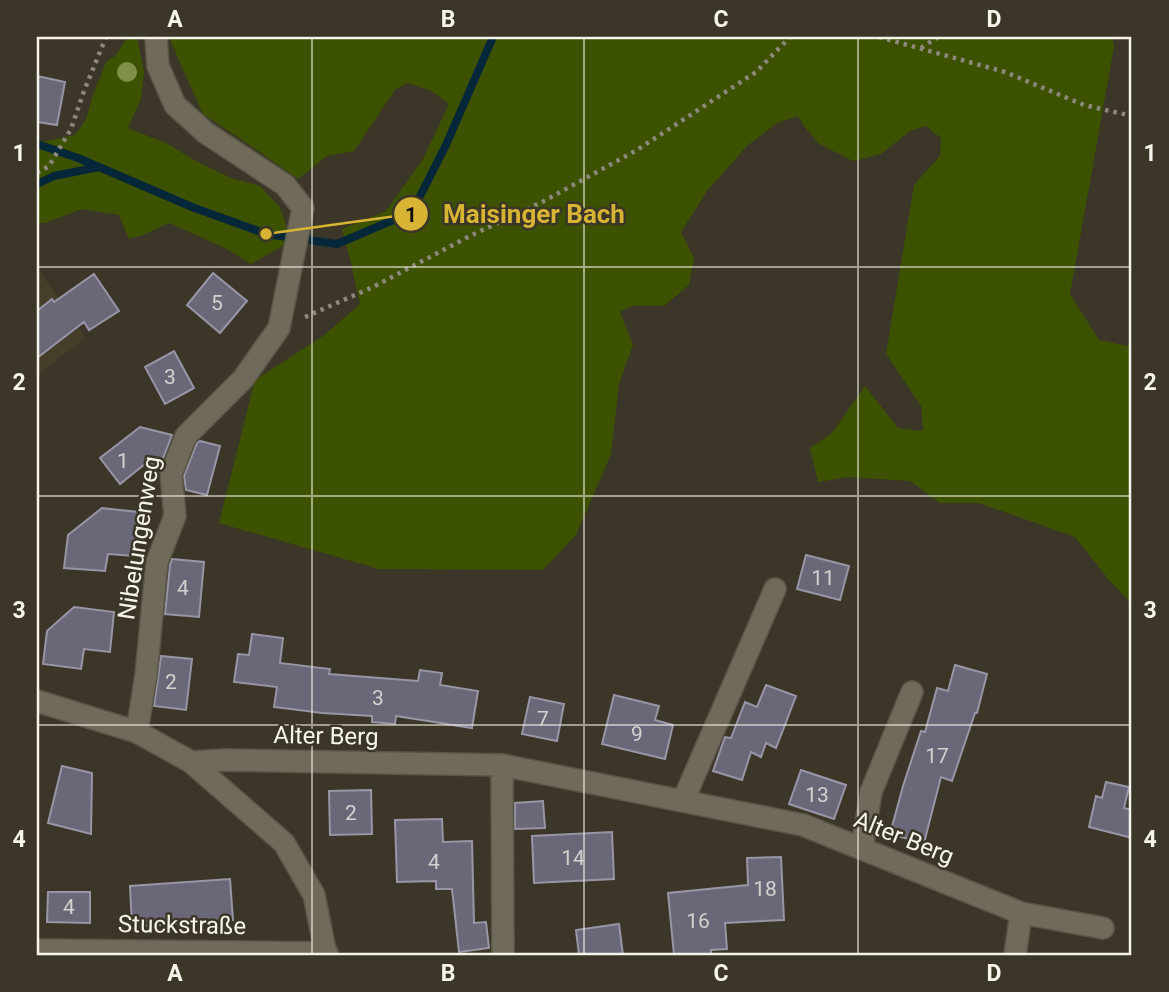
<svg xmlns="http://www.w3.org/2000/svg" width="1169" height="992" font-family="Roboto,sans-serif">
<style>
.built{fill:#453e28}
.green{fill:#3d5201}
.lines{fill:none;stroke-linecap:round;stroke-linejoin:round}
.stream{stroke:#062739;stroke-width:8}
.building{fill:#6a6878;stroke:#9795a6;stroke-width:2}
.minor-casing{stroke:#595648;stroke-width:24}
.path{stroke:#8c887c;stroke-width:4.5;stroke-dasharray:3.5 5;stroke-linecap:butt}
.minor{stroke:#6f6a59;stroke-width:21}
.tree{fill:#7d9046}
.grid{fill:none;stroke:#f7f4eb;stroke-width:2;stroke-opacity:0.55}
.labels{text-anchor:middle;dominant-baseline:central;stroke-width:5;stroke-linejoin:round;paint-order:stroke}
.number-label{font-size:21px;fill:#d4d1ce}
.street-label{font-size:24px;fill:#f7f4eb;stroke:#3b3627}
.leader{fill:none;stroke:#d7b434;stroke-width:2.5}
.callout-dot{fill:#d7b434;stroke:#3b3627;stroke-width:2.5}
.mark-label{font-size:21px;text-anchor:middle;font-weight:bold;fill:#111}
.callout-label{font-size:26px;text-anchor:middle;font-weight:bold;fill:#d7b434;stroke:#3b3627;stroke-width:5;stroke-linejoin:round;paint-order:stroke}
.neatline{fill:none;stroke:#f7f4eb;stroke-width:2.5}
.grid-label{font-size:23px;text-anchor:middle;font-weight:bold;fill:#f7f4eb}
</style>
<rect width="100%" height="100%" fill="#3b3627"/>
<path class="built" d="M37 267 85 338 37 375Z"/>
<path class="green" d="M137 37 144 72 141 99 128 128 168 144 194 160 231 178 260 186 279 206 286 224 288 243 251 264 225 248 169 223 143 235 129 239 119 215 82 209 45 223H37V143L75 135 86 119 93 95 106 62 115 56 127 38Z
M173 37H1112L1114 47 1070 294 1099 340 1132 347V604L1110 581 1075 537 979 503H940L910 481 849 477 818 482 810 448 832 433 865 386 898 428 923 431 921 406 886 354 914 185 940 156 941 138 926 126 910 131 881 154 853 161 819 144 804 126 798 116 777 123 747 146 707 191 681 232 694 258 689 285 664 306H632L620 312 633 345 619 384 611 454 576 535 543 570 379 569 219 523 255 380 323 336 360 304 351 263 342 229 386 211 423 159 449 104 430 90 407 83 395 90 354 151 327 156 298 179 254 148 203 114 170 40Z"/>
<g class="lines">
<path class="stream" d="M37 144 78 158 192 207 266 234 337 244 412 212 446 145 493 37
M37 184 54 176 99 167"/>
</g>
<path class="building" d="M37 76 65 82 57 125 37 122Z
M213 273 247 301 220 333 187 305Z
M94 274 119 311 89 330 84 322 37 358V311L52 299 54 302Z
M174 351 194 388 165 404 145 367Z
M140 427 172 435 160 466 145 464 120 484 100 458Z
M200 441 220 446 207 495 186 490 184 476 197 443Z
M102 508 138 512 134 556 108 554 105 571 64 568 68 535Z
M806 555 849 566 840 600 797 589Z
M172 559 204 562 199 617 165 614 170 565Z
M74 607 114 612 110 652 84 649 81 669 43 664 47 631Z
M252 634 283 638 280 663 330 669 329 674 418 681 420 670 442 673 440 685 478 691 472 728 396 716 395 724 372 722V716L322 713 274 707 277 687 234 682 238 654 249 655Z
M161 656 192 659 186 710 154 706Z
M955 665 987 674 977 713H975L952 781 941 777 924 843 890 834 903 786 921 731 925 732 937 688 948 691Z
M766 685 796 696 776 748 766 743 761 757 751 752 742 780 713 771 725 737 731 738 745 702 757 707Z
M614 695 659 706 655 720 673 725 665 759 602 744Z
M530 697 564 704 557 741 522 734Z
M62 766 92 773 91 834 48 823Z
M801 770 846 785 834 819 789 804Z
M1106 782 1129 787 1124 808 1132 810V838L1089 827 1096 796 1102 798Z
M371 790 372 834 330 835 329 791Z
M543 801 545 828 515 829V803Z
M442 819 443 842 472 841 474 923 486 922 489 948 459 952 452 889H436V881L397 882 395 820Z
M612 832 614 879 534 883 532 836Z
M781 857 784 920 725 923 727 949 711 950V955H674L668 893 748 885 747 858Z
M230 879 233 920 132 927 130 886Z
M48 892H90V923L47 922Z
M619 924 623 955H579L576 930Z"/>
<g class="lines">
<g class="minor-casing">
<path id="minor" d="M37 701 137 732 191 762 284 843 314 895 326 955
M137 732 146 675 157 562 175 516 171 474 186 436 243 379 279 328 303 208 285 185 206 133 175 105 158 66 156 37
M191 762 225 760 502 765 803 825 1021 913 1103 928
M502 765 503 955
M683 801 775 589
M862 849 871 792 912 692
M37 950 327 953
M1015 955 1021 913"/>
</g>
<path class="path" d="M879 37 1005 72 1084 105 1132 116
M921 48 938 37
M37 173 49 166 71 129 84 91 106 37
M305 317 373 287 468 237 544 201 637 150 756 72 790 37"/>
<use href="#minor" class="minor"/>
</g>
<circle class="tree" cx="127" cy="72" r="10"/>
<path class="grid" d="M312 37V955M584 37V955M858 37V955M37 267H1132M37 496H1132M37 725H1132"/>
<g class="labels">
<g class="number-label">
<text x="217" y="303">5</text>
<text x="170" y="377">3</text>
<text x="123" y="461">1</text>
<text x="823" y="578">11</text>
<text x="183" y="588">4</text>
<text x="171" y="682">2</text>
<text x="378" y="698">3</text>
<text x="543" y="719">7</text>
<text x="637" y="734">9</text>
<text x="937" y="756">17</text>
<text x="817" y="795">13</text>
<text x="351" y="813">2</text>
<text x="573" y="858">14</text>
<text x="434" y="862">4</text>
<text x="765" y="889">18</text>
<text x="69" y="907">4</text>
<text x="698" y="921">16</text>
</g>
<g class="street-label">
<text transform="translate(139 538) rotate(-81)">Nibelungenweg</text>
<text transform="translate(326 736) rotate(1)">Alter Berg</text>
<text transform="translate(904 838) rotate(22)">Alter Berg</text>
<text transform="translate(182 925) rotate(1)">Stuckstraße</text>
</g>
</g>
<path class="leader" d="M266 234L411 214"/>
<g class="callout-dot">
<circle cx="266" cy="234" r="7"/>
<circle cx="411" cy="214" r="18"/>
</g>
<g class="mark-label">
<text x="411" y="222">1</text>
</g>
<g class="callout-label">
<text x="534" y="223">Maisinger Bach</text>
</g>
<rect width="1169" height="992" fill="none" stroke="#3b3627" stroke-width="77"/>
<rect x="38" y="38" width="1092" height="916" class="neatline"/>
<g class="grid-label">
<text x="175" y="27">A</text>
<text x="448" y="27">B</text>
<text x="721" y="27">C</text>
<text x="994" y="27">D</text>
<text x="19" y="161">1</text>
<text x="1150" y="161">1</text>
<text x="19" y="390">2</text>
<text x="1150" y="390">2</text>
<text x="19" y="618">3</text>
<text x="1150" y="618">3</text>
<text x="19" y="847">4</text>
<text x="1150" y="847">4</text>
<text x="175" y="981">A</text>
<text x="448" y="981">B</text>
<text x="721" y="981">C</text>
<text x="994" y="981">D</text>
</g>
</svg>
